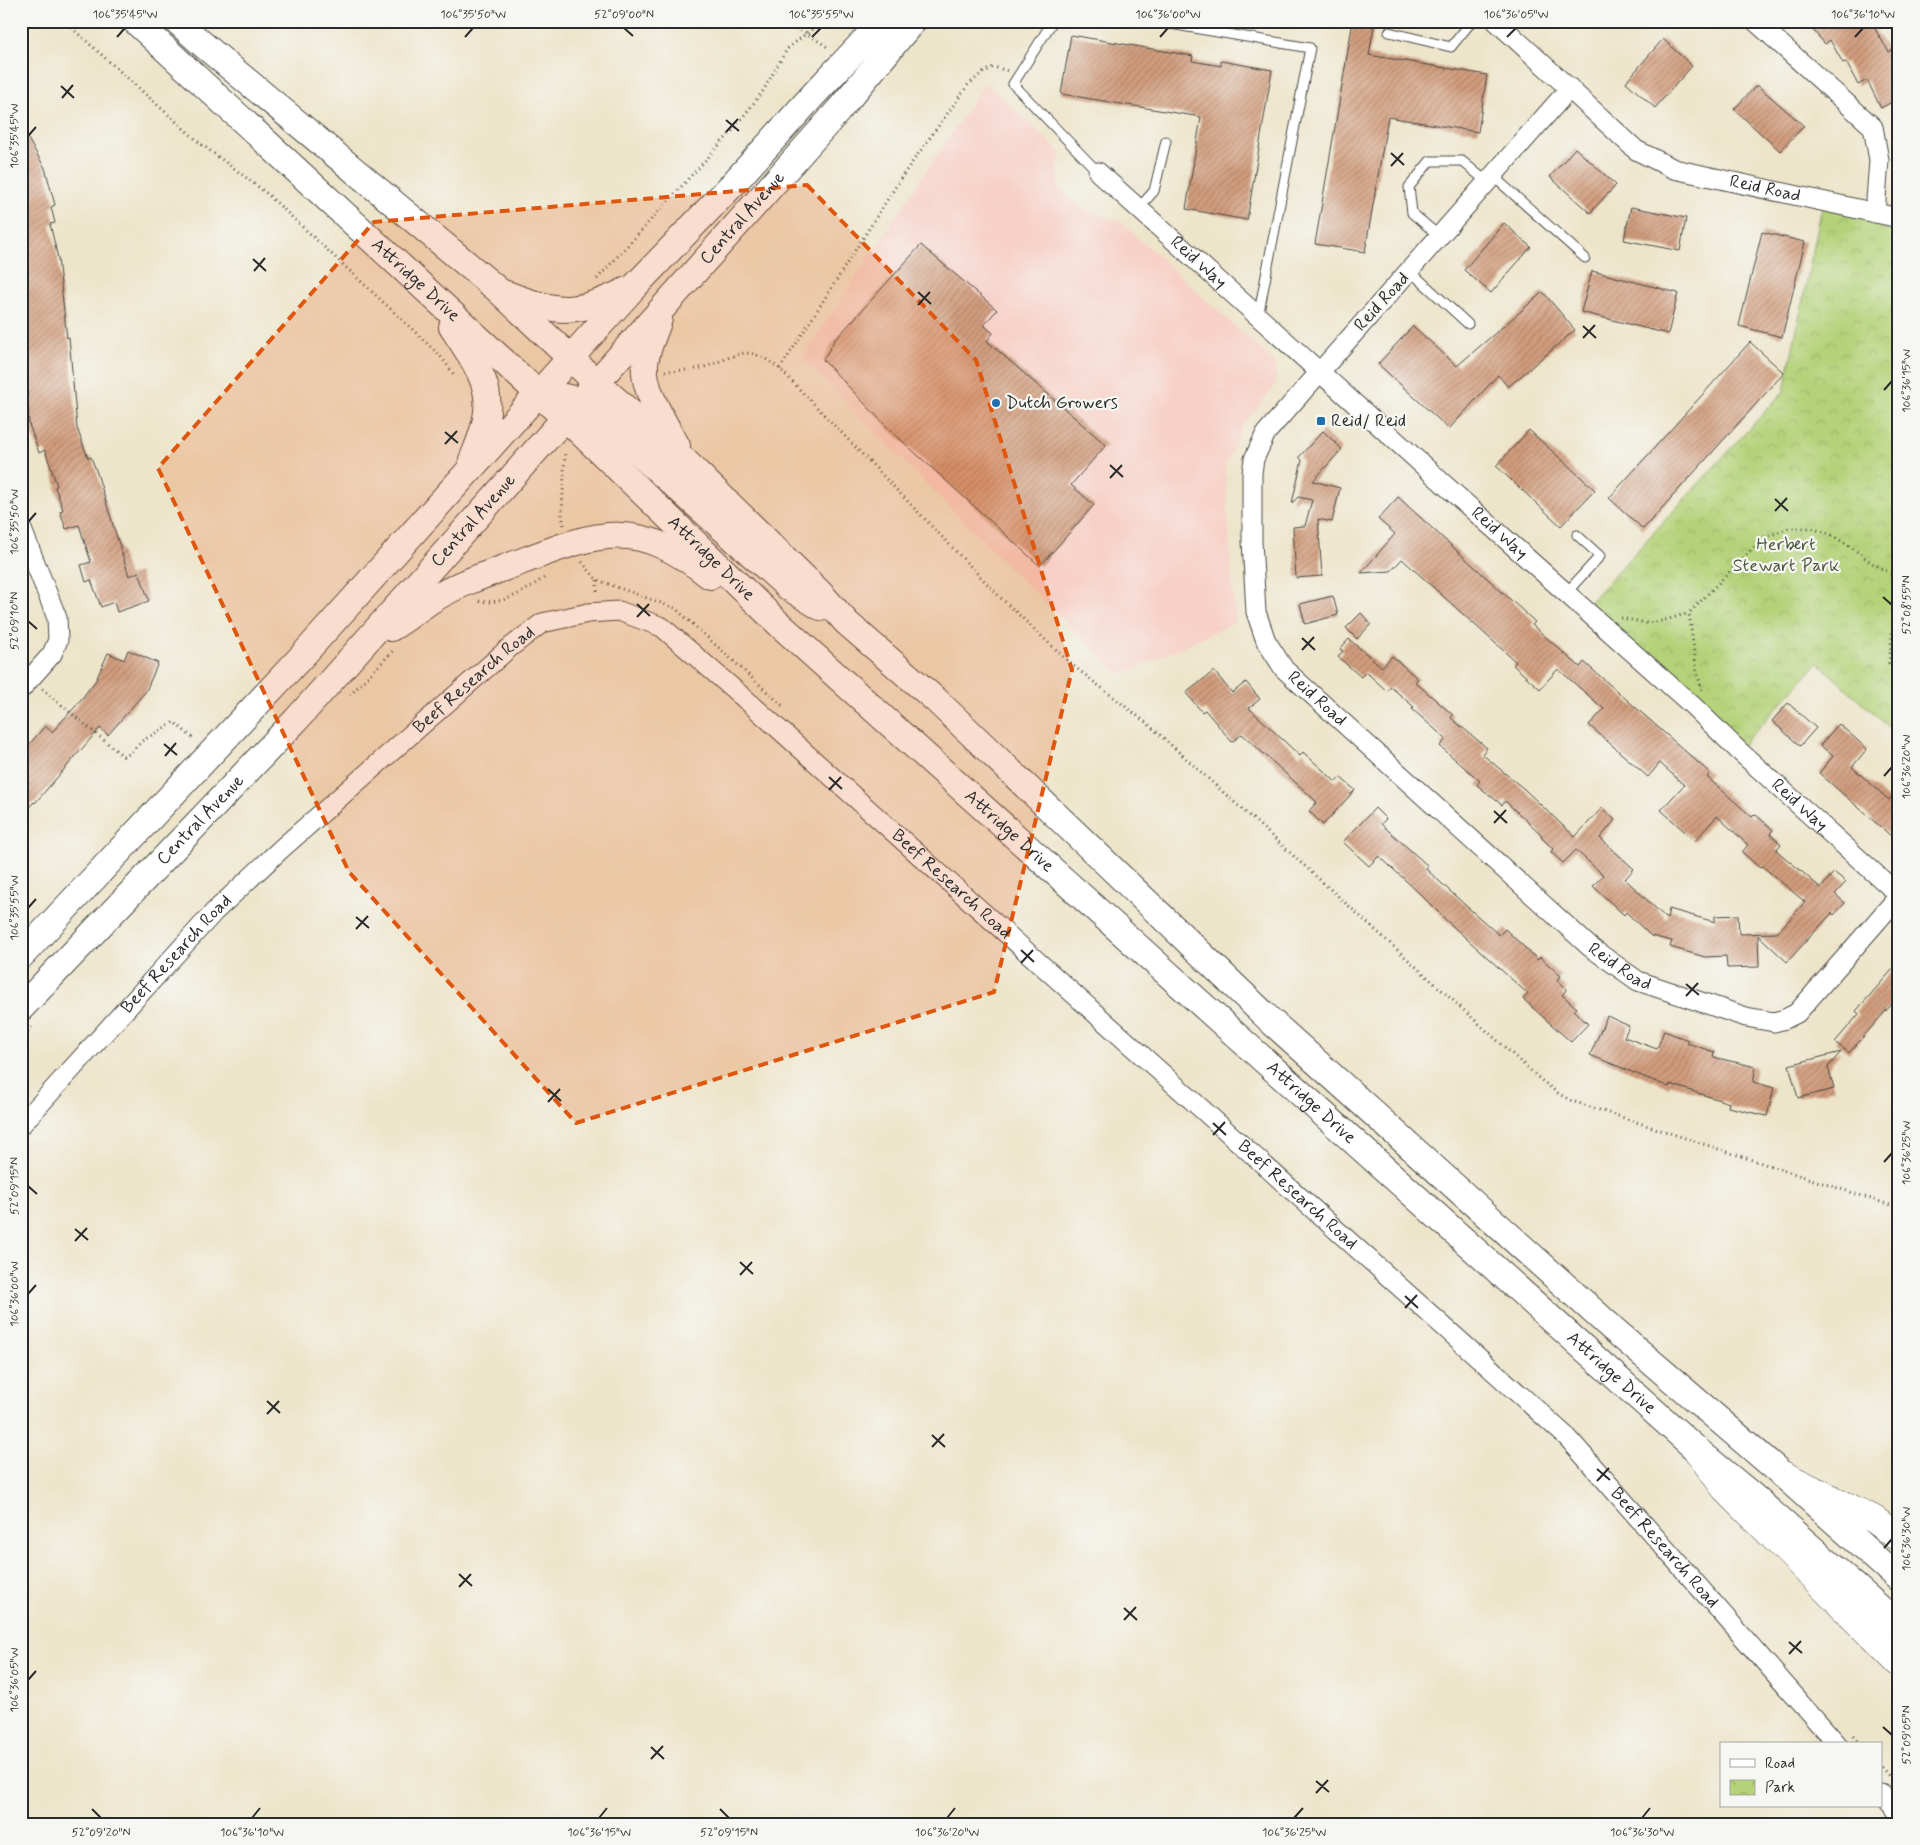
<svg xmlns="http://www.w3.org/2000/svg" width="1920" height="1845" font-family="Mynerve,sans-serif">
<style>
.built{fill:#f7d1c7}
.park{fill:url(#park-crowns);stroke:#707e52}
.building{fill:url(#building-hatch)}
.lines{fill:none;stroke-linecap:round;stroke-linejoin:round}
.lane-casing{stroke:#484743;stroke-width:11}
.street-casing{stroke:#484743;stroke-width:21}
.secondary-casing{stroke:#484743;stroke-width:28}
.highway-casing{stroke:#484743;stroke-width:29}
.path{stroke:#484743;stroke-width:3;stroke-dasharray:1 4;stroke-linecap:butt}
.lane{stroke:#fff;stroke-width:9}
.street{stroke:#fff;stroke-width:19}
.secondary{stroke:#fff;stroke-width:26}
.highway{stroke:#fff;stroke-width:28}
.marked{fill:#df570e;fill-opacity:0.2;stroke:#df570e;stroke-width:4;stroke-dasharray:10 6;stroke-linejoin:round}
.ticks{fill:none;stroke:#2b2b2b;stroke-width:2}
.poi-dot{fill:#1f6fb2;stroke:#f6f6f2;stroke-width:2}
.labels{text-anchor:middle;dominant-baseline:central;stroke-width:4.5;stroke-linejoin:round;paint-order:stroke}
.street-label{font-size:18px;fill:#2b2b2b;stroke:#f6f6f2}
.poi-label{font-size:18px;fill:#2b2b2b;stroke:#f6f6f2;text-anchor:start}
.park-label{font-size:18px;fill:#4d553e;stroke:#f6f6f2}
.neatline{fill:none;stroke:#2b2b2b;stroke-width:2}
.ticks-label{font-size:12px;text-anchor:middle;fill:#2b2b2b}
</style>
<defs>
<pattern id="park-crowns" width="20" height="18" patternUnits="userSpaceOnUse" patternTransform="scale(1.25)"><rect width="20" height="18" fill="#b4d278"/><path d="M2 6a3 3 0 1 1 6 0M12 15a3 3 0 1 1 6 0" fill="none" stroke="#9bb468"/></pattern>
<pattern id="building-hatch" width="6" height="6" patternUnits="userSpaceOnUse" patternTransform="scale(1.25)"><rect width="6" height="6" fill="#d29d7d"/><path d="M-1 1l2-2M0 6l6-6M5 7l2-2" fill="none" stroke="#ab8067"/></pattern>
</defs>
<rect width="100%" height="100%" fill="#f6f6f2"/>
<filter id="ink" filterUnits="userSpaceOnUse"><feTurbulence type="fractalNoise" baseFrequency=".02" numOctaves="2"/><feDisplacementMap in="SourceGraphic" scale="10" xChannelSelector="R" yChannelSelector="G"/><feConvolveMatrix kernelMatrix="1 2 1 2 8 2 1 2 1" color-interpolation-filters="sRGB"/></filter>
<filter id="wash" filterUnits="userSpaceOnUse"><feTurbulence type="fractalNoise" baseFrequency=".0096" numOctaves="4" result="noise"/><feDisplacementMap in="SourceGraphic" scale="20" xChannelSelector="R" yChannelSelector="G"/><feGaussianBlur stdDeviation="1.12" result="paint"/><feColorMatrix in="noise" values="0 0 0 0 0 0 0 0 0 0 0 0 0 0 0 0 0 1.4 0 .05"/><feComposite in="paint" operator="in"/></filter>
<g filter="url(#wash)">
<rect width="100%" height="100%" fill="#ede5ca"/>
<path class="built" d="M985 83 1062 153 1058 163V172L1059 186 1065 194 1078 206 1094 213 1120 221 1272 360 1276 366V382L1274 387 1243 425 1225 466 1232 583 1236 622 1121 675 1026 584 802 358Z"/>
<path class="park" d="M1823 202 1899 218V736L1818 663 1738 750 1584 608 1784 391Z"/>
<g id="blocks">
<path class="building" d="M1353 21H1375L1369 55 1487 75 1478 132 1388 117 1365 252 1315 244Z
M1805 21H1870L1889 52 1899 47V98L1881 108 1867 80 1858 85 1846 62 1843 63 1830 40 1825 44Z
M1071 35 1193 56 1192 61 1221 66V61L1272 70 1247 220 1186 209 1201 117 1061 94Z
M1663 39 1692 66 1655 108 1626 82Z
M1757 85 1804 126 1780 151 1734 109Z
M21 127 45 168 55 205 51 207 55 223 50 224 58 258 67 338 69 337 77 428 88 458 91 457 97 473 129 576 139 572 149 601 117 612 114 602 101 607 91 580 86 582 81 565 91 562 79 525 66 529 60 511 63 510 55 487 57 486 45 450 39 453 29 424 23 327H21V275L28 274 24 239 21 240Z
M1575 148 1616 185 1590 213 1550 177Z
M1631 207 1686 218 1680 251 1624 240Z
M1504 223 1531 247 1491 293 1464 270Z
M1762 232 1805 242 1782 337 1739 326Z
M921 245 997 310 984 325 993 333 987 341 1106 445 1071 485 1094 505 1040 566 889 429 823 360 834 341Z
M1592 271 1678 293 1668 334 1581 312Z
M1543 292 1575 330 1508 387 1498 375 1449 429 1378 364 1413 326 1457 366Z
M1750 342 1784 373 1643 529 1609 498Z
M1529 430 1595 490 1561 526 1496 466Z
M1323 431 1342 449 1313 481 1340 488 1332 522 1318 519 1322 576 1296 578 1293 527 1305 526 1312 500 1298 497 1292 503 1302 460 1299 457Z
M1398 497 1535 622 1532 625 1580 667 1584 662 1710 773 1707 777 1752 817 1755 814 1773 830 1770 834 1781 844 1776 850 1821 888 1834 872 1846 882 1835 894 1845 903 1834 915 1832 913 1787 962 1758 935 1759 967 1727 968 1726 956 1705 957 1670 947 1672 941 1651 936 1626 912 1624 915 1593 886 1603 875 1576 850 1563 863 1551 852 1553 849 1541 837 1542 835 1505 801 1502 805 1477 785 1480 781 1440 746 1446 739 1412 709 1414 707 1391 687 1387 691 1366 672 1361 677 1338 657 1343 651 1340 649 1349 639 1382 667 1392 656 1418 679 1415 682 1453 715 1451 718 1487 748 1482 754 1524 789 1575 837 1602 808 1615 820 1600 838 1634 869 1625 879 1667 919 1669 909 1715 922V916L1738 915 1739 934 1777 933 1805 902 1762 866 1760 868 1742 852 1748 845 1717 816 1695 841 1661 810 1684 785 1660 763 1648 777 1589 725 1604 709 1558 669 1540 689 1513 665 1516 662 1402 559 1391 571 1361 573 1395 534 1378 519Z
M1333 596 1338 615 1305 624 1300 604Z
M1361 613 1371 624 1357 639 1346 628Z
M128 650 158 663 146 691 108 735 100 728 35 803 34 802 21 816V754L45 726 52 732 75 707 96 680 108 653 124 660Z
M1214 671 1232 693 1246 682 1260 699 1249 708 1300 756 1303 752 1336 782 1340 777 1355 790 1323 825 1309 811 1317 802 1242 734 1232 742 1205 710 1202 712 1186 693Z
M1788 703 1816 728 1800 746 1772 721Z
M1839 724 1867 749 1852 767 1889 800 1891 797 1899 804V843L1819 773 1833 756 1820 745Z
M1375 808 1386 819 1381 824 1428 866 1426 869 1464 904 1499 935 1505 929 1538 960 1540 957 1561 976 1557 980 1567 989 1562 995 1577 1008 1574 1011 1588 1024 1571 1042 1523 999 1528 994 1448 922 1418 892 1379 856 1369 866 1343 842Z
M1899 962V996L1849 1053 1835 1042 1859 1014 1856 1011Z
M1607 1016 1629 1026 1624 1037 1657 1049 1664 1031 1688 1040 1687 1043 1714 1052 1713 1057 1756 1067 1753 1082 1774 1088 1767 1116 1728 1107 1729 1103 1670 1084 1669 1087 1590 1055Z
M1841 1052 1828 1067 1834 1089 1798 1098 1789 1065Z"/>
</g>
</g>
<g filter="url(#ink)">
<use href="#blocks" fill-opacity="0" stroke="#484743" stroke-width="1"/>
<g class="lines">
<g class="lane-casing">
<path id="lane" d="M1053 21 1013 84 1098 172
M1153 21 1310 48 1258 317
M1389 32 1451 47 1472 21
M1493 176 1585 258
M1138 209 1154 191 1166 141
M1439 236 1412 213 1409 187 1430 161H1462L1487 182
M1410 271 1468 324
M1567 592 1600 556 1577 535"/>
</g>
<g class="street-casing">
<g id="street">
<path id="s1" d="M1496 21 1636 150 1674 169 1899 218"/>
<path d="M1755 21 1873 127 1879 160 1875 213"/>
<path id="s2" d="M1570 88 1266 433 1254 459 1252 473V541L1256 612 1266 641 1284 669 1590 947 1638 981 1746 1017 1774 1022 1785 1019 1797 1013 1899 896"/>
<path id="s3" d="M1098 172 1446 486 1693 706 1738 750 1899 895"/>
<path d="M21 527 57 618 58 640 52 654 21 689"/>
<path id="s4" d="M21 1125 214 912 281 849 508 649 542 623 588 613 619 611 662 627 752 705 1568 1438 1837 1744"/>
<path d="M1881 1794 1899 1814"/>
</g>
</g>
<g class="secondary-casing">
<g id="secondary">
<path id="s5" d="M135 21 579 431 779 624 1697 1450 1748 1492 1899 1625"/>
<path d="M177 21 200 42 498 290 597 383 686 462 819 592 847 623 937 701 1272 1022 1613 1329 1783 1475 1899 1579"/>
<path d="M507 294C557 314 578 315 627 290"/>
<path d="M659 319C655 333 646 349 645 364 642 389 665 424 677 446"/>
<path d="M452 327C488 382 500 396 472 460"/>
<path d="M564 397 581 401 788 587 820 607"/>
<path d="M391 628C407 619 420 607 435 598 462 582 491 573 520 562 601 531 637 518 710 576"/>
<path d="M21 956 304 654 636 285 731 186 816 92 883 21"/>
<path id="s6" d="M21 1008 296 720 838 111 913 21"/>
</g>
</g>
<g class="highway-casing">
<path id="highway" d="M1697 1450 1725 1488 1899 1663
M1783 1475 1873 1519 1899 1538"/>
</g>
<path class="path" d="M64 21 201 144 264 191 411 328 442 358 455 376
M777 21 806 33 829 48
M597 279 733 130 763 91 787 49 822 21
M780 369 903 175 968 85 982 73 994 67 1008 71
M665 371C678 370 692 371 704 367 741 355 745 342 780 369L1000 597 1071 664 1149 725 1541 1080 1559 1094 1572 1101 1899 1208
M564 525 562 515 565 451
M582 562 597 580 675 608 784 707
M1899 576V590
M597 580V594
M479 601C505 605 523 592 544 578
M1899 614 1893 628 1889 663 1899 672
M1621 618 1647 623 1662 621 1689 613
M42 689 123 756 129 754 142 741 174 722 194 739
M1702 690 1697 672 1689 613 1763 538 1789 528H1811L1830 534 1851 547 1872 563 1898 577
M350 695 395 649
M21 1039 32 1027
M1854 1736 1861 1744
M1881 1766 1893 1780"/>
<use href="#lane" class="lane"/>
<use href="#street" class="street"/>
<use href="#secondary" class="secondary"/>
<use href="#highway" class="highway"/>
</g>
</g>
<path class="marked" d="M807 185 976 360 1072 670 994 992 576 1123 349 872 158 468 374 222Z"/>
<path class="ticks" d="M624 28 633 36M117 37 125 28M465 37 473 28M812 37 821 28M1160 37 1168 28M1507 37 1516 28M1855 37 1863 28M61 86 74 98M62 98 73 85M726 120 739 131M726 132 738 119M28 136 36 127M1391 153 1404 165M1391 166 1403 153M253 259 266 271M254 271 265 258M918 292 931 304M918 305 930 292M1583 326 1596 338M1583 338 1595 325M1884 390 1892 381M445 432 458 443M445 444 457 431M1110 465 1123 477M1110 478 1122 465M1775 499 1788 511M1775 511 1787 498M28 522 36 513M1883 597 1892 605M637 604 650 616M637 617 649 604M28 621 37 629M1302 638 1315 650M1302 650 1314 637M164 744 177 755M165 756 176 743M1884 776 1892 767M829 777 842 789M829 790 841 777M1494 811 1507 823M1494 823 1506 810M28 908 36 899M356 917 369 928M356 929 368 916M1021 950 1034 962M1021 963 1033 950M1686 984 1699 995M1686 996 1698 983M548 1089 561 1101M548 1102 560 1089M1213 1123 1226 1135M1213 1135 1225 1122M1884 1162 1892 1153M28 1186 37 1194M75 1229 88 1240M75 1241 87 1228M740 1262 753 1274M740 1275 752 1262M28 1294 36 1285M1405 1296 1418 1308M1405 1308 1417 1295M267 1401 280 1413M267 1414 279 1401M932 1435 945 1447M932 1447 944 1434M1597 1469 1610 1480M1597 1481 1609 1468M1884 1548 1892 1539M459 1574 472 1586M459 1587 471 1574M1124 1608 1137 1620M1124 1620 1136 1607M1789 1642 1802 1653M1789 1654 1801 1641M28 1680 36 1671M1883 1727 1892 1735M651 1747 664 1759M651 1759 663 1746M1316 1781 1329 1792M1316 1793 1328 1780M92 1809 101 1818M720 1809 729 1818M252 1818 260 1808M599 1818 607 1808M947 1818 955 1808M1294 1818 1303 1808M1642 1818 1650 1808"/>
<g class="poi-dot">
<circle cx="996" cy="403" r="5"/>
<rect x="1316" y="416" width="10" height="10" rx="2.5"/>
</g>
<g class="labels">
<g class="street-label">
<text stroke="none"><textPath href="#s1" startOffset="326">Reid Road</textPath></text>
<text stroke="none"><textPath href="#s6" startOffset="1070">Central Avenue</textPath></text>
<text stroke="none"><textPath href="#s3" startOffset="135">Reid Way</textPath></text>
<text stroke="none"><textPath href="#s5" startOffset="382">Attridge Drive</textPath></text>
<text transform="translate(1382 302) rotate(-48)">Reid Road</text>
<text stroke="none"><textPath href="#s6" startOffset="665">Central Avenue</textPath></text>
<text stroke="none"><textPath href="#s3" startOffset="540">Reid Way</textPath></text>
<text stroke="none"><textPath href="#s5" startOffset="788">Attridge Drive</textPath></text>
<text stroke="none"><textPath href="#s4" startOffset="636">Beef Research Road</textPath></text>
<text stroke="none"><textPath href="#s2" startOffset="750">Reid Road</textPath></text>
<text stroke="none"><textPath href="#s3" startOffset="945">Reid Way</textPath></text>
<text stroke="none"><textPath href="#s6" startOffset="260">Central Avenue</textPath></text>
<text stroke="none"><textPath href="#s5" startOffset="1192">Attridge Drive</textPath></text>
<text stroke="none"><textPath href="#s4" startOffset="1236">Beef Research Road</textPath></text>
<text stroke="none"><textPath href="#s4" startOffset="231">Beef Research Road</textPath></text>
<text stroke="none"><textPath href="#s2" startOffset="1155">Reid Road</textPath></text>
<text stroke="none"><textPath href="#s5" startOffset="1598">Attridge Drive</textPath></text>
<text stroke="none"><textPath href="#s4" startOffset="1701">Beef Research Road</textPath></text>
<text stroke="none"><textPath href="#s5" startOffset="2002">Attridge Drive</textPath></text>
<text stroke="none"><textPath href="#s4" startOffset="2211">Beef Research Road</textPath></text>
</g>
<g class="poi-label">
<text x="1006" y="403">Dutch Growers</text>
<text x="1331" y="421">Reid/ Reid</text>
</g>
<g class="park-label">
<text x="1786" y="545">Herbert<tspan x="1786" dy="21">Stewart Park</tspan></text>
</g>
</g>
<rect width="1920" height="1845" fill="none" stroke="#f6f6f2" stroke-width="55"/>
<rect x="1720" y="1742" width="162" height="65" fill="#f6f6f2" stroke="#a5a5a2"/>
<rect x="1730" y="1759" width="25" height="8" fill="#ffffff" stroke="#a5a5a2"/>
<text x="1765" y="1768" font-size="15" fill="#2b2b2b">Road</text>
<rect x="1730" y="1780" width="25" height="15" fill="url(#park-crowns)" stroke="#a5a5a2"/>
<text x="1765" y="1792" font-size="15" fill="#2b2b2b">Park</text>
<rect x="28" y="28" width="1864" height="1790" class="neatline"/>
<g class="ticks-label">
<text x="125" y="18">106°35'45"W</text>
<text x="473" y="18">106°35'50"W</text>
<text x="624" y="18">52°09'00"N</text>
<text x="821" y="18">106°35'55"W</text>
<text x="1168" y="18">106°36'00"W</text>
<text x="1516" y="18">106°36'05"W</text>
<text x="1863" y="18">106°36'10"W</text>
<text transform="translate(14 136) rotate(-90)" y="4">106°35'45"W</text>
<text transform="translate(1906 381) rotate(-90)" y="4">106°36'15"W</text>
<text transform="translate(14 522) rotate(-90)" y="4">106°35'50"W</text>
<text transform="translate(1906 605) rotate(-90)" y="4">52°08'55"N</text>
<text transform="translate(14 621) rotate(-90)" y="4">52°09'10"N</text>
<text transform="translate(1906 767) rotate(-90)" y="4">106°36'20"W</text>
<text transform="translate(14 908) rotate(-90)" y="4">106°35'55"W</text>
<text transform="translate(1906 1153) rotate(-90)" y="4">106°36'25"W</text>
<text transform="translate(14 1186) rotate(-90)" y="4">52°09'15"N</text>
<text transform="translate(14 1294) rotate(-90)" y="4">106°36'00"W</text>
<text transform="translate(1906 1539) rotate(-90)" y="4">106°36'30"W</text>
<text transform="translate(14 1680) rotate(-90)" y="4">106°36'05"W</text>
<text transform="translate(1906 1735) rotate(-90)" y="4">52°09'05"N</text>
<text x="101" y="1836">52°09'20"N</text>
<text x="252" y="1836">106°36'10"W</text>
<text x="599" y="1836">106°36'15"W</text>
<text x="729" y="1836">52°09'15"N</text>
<text x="947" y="1836">106°36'20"W</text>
<text x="1294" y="1836">106°36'25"W</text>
<text x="1642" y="1836">106°36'30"W</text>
</g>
</svg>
